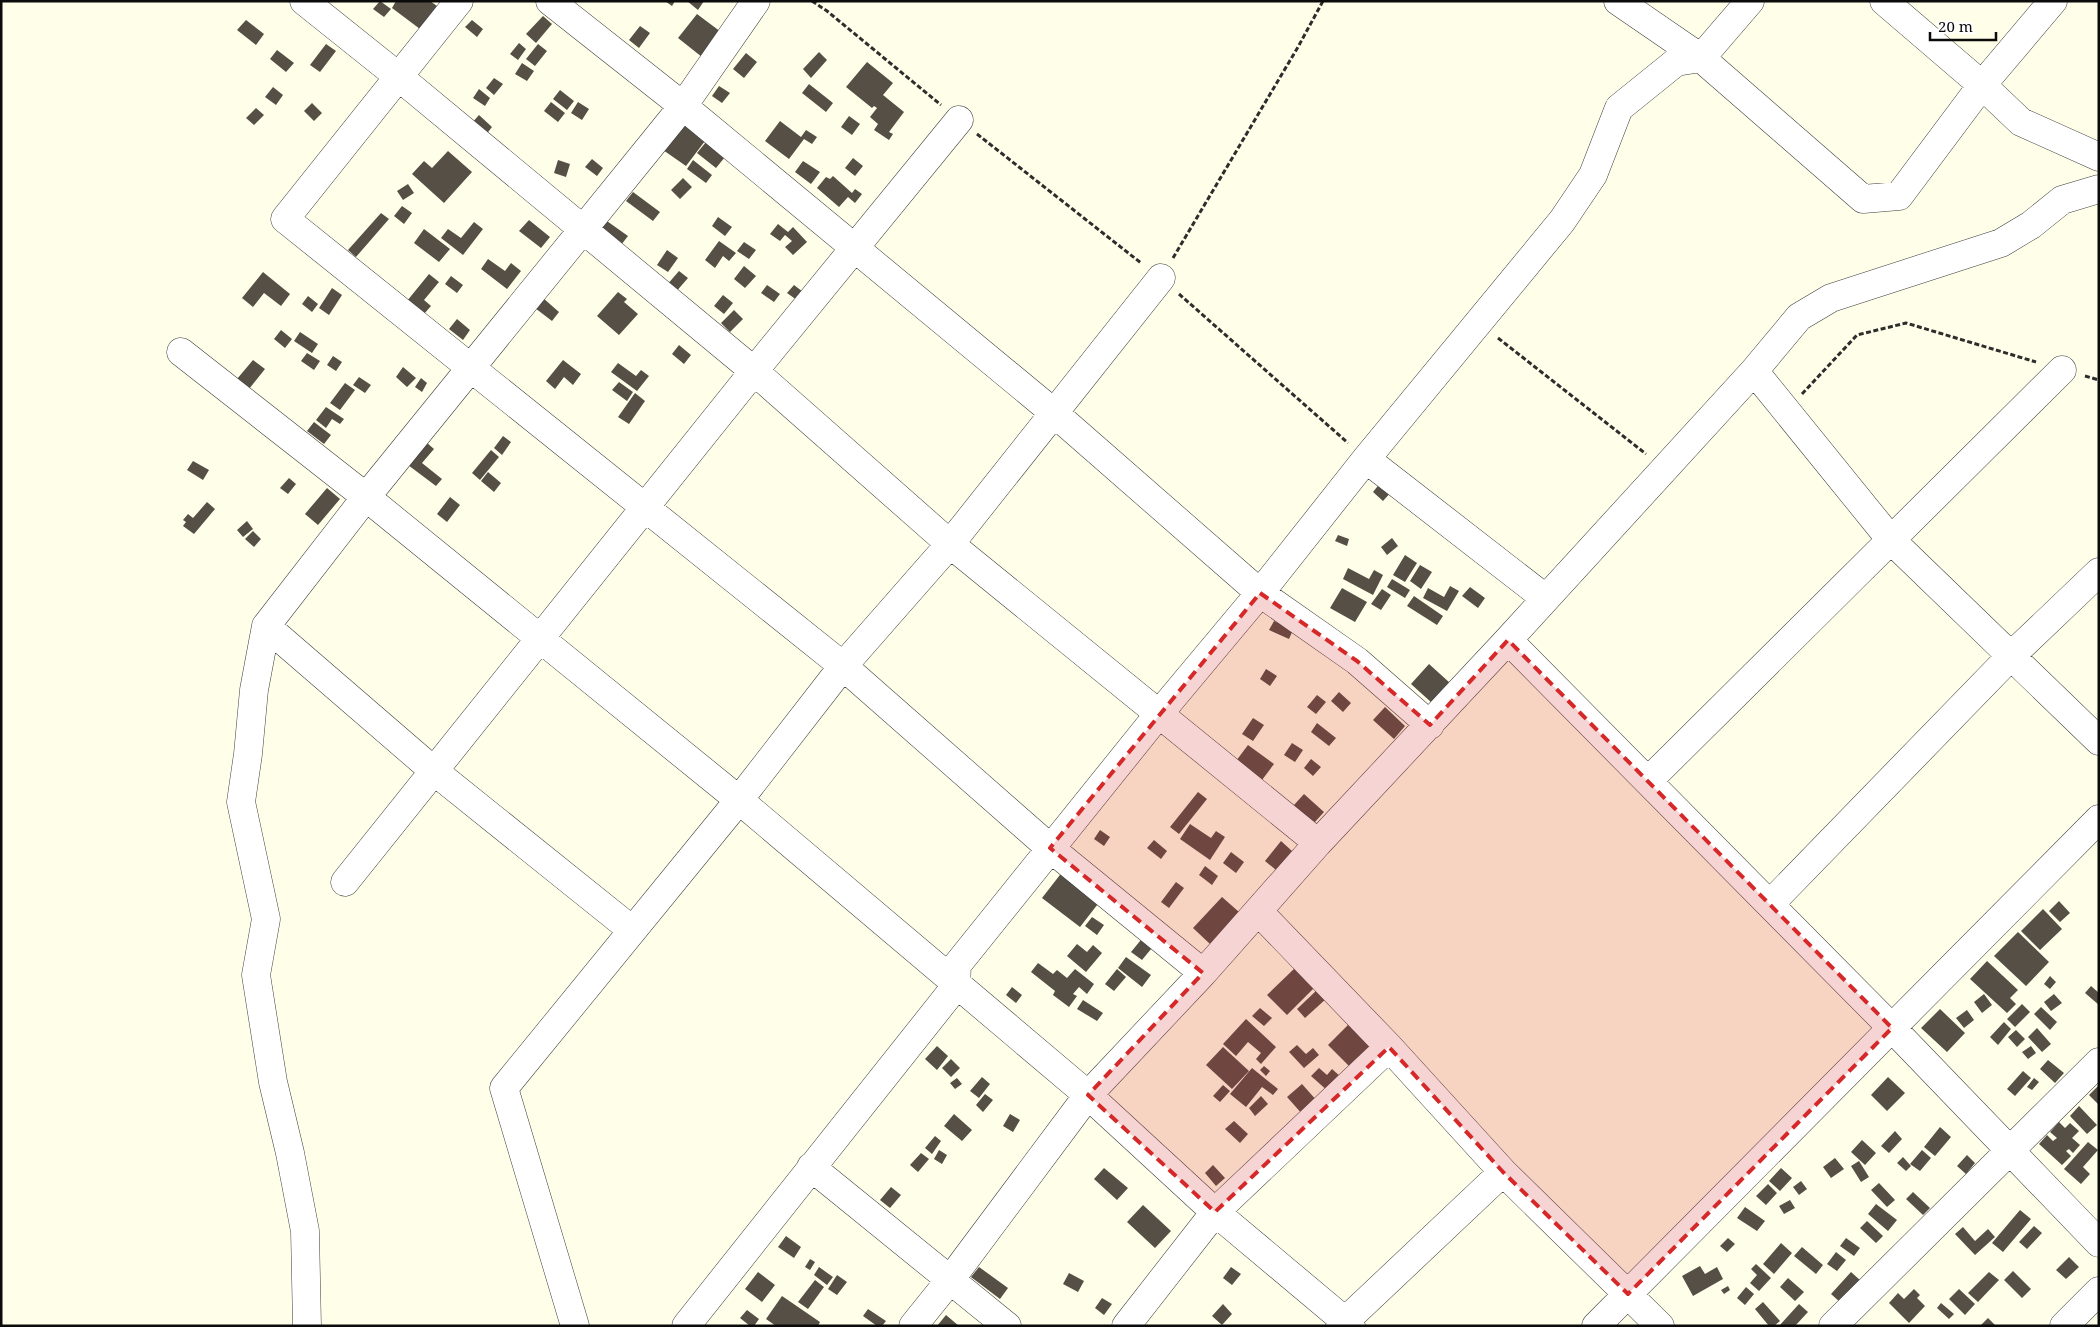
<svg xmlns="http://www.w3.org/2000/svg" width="2100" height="1327" font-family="'Noto Serif',serif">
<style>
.building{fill:#554f46}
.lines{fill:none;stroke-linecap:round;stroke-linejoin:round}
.minor-casing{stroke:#3e3e3e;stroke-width:29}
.path{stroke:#2d2d2d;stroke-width:3;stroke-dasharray:5 2.5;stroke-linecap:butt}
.minor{stroke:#fff;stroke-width:28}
.marked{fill:#d62828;fill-opacity:0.2;stroke:#d62828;stroke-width:4;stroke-dasharray:10 6;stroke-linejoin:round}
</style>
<rect width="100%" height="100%" fill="#ffffe9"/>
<path class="building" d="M380 1 391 9 384 17 373 9Z
M396 1H430L437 6 420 29 392 8Z
M665 1H675L672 6Z
M687 1H704L698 10Z
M697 14 721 32 702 57 678 38Z
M543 16 552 24 536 43 526 34Z
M246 20 264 34 256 45 237 30Z
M472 20 483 29 477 37 465 27Z
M640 26 650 33 639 48 629 40Z
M519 43 526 49 518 60 510 54Z
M326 44 336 51 320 72 310 65Z
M538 44 547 51 535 66 526 59Z
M277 50 294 63 286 72 270 59Z
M819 52 827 60 811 78 803 69Z
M746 53 757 62 744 78 733 69Z
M867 62 893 83 883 95 904 112 889 132 893 134 889 140 874 130 878 124 870 117 877 108 874 106 872 108 846 87Z
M522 63 534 71 527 81 515 74Z
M494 78 503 84 494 95 486 88Z
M809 84 833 103 826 112 802 93Z
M719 86 730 93 722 103 712 96Z
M273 87 283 95 276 105 265 97Z
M479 89 490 98 485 106 473 98Z
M560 90 574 101 567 110 553 99Z
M551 102 565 113 558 122 544 111Z
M578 102 589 109 582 120 571 113Z
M312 103 322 113 314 121 304 111Z
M256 108 264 115 254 125 246 118Z
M479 115 492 127 485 136 471 124Z
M849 116 860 124 852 135 841 127Z
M780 121 801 137 806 130 817 137 812 144 804 139 789 159 765 141Z
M682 124 705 141 686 166 663 150Z
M706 142 725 157 716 168 697 153Z
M448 151 472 172 444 203 412 174 424 161 432 168Z
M853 158 863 166 855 176 845 168Z
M592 159 603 168 597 176 585 167Z
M558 160 570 164 566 177 554 173Z
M693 160 712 175 706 183 687 169Z
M803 161 820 172 811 184 795 172Z
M833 176 852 193 855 189 862 194 855 203 848 197 839 207 817 188 826 177 830 179Z
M683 178 692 187 680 199 671 190Z
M408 184 414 193 403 200 397 191Z
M633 192 660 212 653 221 626 201Z
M402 206 412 213 404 224 394 216Z
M381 213 389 219 356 257 348 250Z
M718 217 732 227 725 236 712 226Z
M604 219 628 236 621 245 597 229Z
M529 220 550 237 541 248 519 231Z
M474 222 483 229 463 255 441 238 448 229 461 238Z
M778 224 788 232 793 227 807 242 793 255 785 247 792 241 785 235 780 241 770 234Z
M424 229 450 249 439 262 414 243Z
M719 241 736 253 729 261 723 256 715 268 705 260Z
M744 242 756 250 749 259 737 251Z
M667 250 678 258 668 272 657 265Z
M488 259 505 271 511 263 521 271 507 289 481 269Z
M744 266 756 276 745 288 734 279Z
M679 271 688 278 675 293 666 286Z
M263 272 290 294 281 306 264 293 253 307 242 298Z
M429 274 439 282 424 300 431 306 424 314 407 301Z
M451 276 463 285 457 293 445 284Z
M767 285 780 294 774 302 761 293Z
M794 285 807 295 801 303 787 293Z
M332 288 342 295 329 315 319 308Z
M618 292 627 299 624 302 638 314 619 335 597 316Z
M723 295 733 303 724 314 714 306Z
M308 296 318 304 312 312 302 304Z
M543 298 559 312 552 321 535 308Z
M734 310 743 319 730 332 721 323Z
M457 319 470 330 463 340 449 329Z
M281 330 292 339 285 348 274 339Z
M300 332 318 344 312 353 294 341Z
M679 345 691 355 684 364 672 354Z
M307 353 320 361 314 370 301 361Z
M333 356 342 362 336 371 327 365Z
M253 360 265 369 249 389 237 379Z
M563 360 581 374 573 385 564 377 555 389 546 381Z
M618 363 636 376 641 370 649 376 637 391 611 372Z
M403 367 416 378 407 387 396 377Z
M359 377 371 385 365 393 353 385Z
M421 378 427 383 422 392 415 387Z
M619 382 633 392 627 401 612 390Z
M345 383 355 390 340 410 330 403Z
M635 393 645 401 629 424 618 417Z
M326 407 344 419 340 424 332 419 326 428 316 420Z
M314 422 331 435 324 444 307 431Z
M503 436 511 442 502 455 494 448Z
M426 442 434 449 422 463 442 479 436 486 408 465Z
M491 450 499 457 480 480 472 473Z
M193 461 209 470 203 480 187 470Z
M488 472 501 483 494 492 481 481Z
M289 478 296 484 288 494 280 488Z
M1381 482 1392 491 1383 501 1373 492Z
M327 488 340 499 318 525 305 514Z
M450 497 460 505 447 522 437 514Z
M207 502 215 509 194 534 183 526 186 522 183 520 188 514 193 518Z
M247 521 253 529 243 537 237 530Z
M253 531 261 539 254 547 245 539Z
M1338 535 1349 539 1347 546 1335 541Z
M1392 538 1398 546 1387 555 1381 547Z
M1405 555 1417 563 1405 582 1393 575Z
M1420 565 1432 572 1421 589 1410 581Z
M1348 568 1369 579 1374 570 1383 575 1373 595 1343 579Z
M1392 579 1410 590 1405 598 1387 587Z
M1450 586 1459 591 1447 611 1423 598 1428 588 1444 597Z
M1470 587 1485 598 1478 608 1462 596Z
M1342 588 1367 602 1355 622 1330 608Z
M1382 589 1391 595 1381 610 1371 604Z
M1414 596 1443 616 1437 625 1407 606Z
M1274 621 1293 630 1289 639 1269 630Z
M1429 664 1450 683 1432 703 1411 684Z
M1266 669 1277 676 1270 686 1260 679Z
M1339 692 1351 703 1343 712 1331 701Z
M1317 695 1326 702 1316 714 1307 707Z
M1385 707 1405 726 1394 739 1373 720Z
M1253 718 1264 725 1253 741 1242 734Z
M1317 723 1336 738 1329 746 1311 732Z
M1292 743 1303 750 1295 762 1284 755Z
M1248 745 1274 764 1262 780 1236 761Z
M1311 759 1321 767 1313 776 1304 768Z
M1198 792 1207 799 1179 834 1170 827Z
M1304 794 1324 812 1314 823 1294 805Z
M1190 824 1211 838 1216 831 1225 837 1210 860 1180 839Z
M1100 830 1110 837 1104 846 1094 839Z
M1154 840 1167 851 1161 859 1147 848Z
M1281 841 1292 851 1276 870 1265 861Z
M1231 852 1244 862 1236 873 1223 863Z
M1205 866 1218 876 1212 885 1199 875Z
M1063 871 1101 900 1080 927 1042 898Z
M1176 882 1184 888 1169 908 1161 902Z
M1222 897 1239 912 1210 944 1193 928Z
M2059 901 2070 913 2060 922 2049 911Z
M2043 909 2062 929 2040 950 2021 931Z
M1092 917 1104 925 1097 935 1085 926Z
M2018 932 2049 962 2026 986 1994 956Z
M1145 935 1156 943 1142 960 1131 952Z
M1077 944 1087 952 1093 945 1102 953 1086 972 1067 956Z
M1126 957 1151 975 1142 987 1118 968Z
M1987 961 2018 990 2010 998 2016 1004 2007 1013 1970 979Z
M1038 963 1053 974 1057 970 1067 978 1075 969 1094 984 1087 994 1079 987 1073 994 1077 996 1069 1007 1053 995 1055 991 1031 972Z
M1296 967 1315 987 1287 1015 1267 995Z
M1117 969 1126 977 1114 991 1105 984Z
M2050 976 2056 982 2050 989 2044 984Z
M2091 986 2099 993V1005L2085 993Z
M1012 987 1022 995 1016 1003 1006 995Z
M1318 989 1327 998 1305 1018 1297 1009Z
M1984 994 1992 1005 1982 1013 1974 1002Z
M2054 994 2062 1003 2051 1011 2044 1002Z
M1083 1000 1103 1013 1097 1021 1077 1009Z
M2022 1004 2030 1012 2015 1027 2007 1019Z
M2041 1007 2057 1022 2050 1030 2034 1014Z
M1260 1008 1272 1018 1264 1026 1252 1016Z
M1940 1009 1965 1033 1947 1052 1921 1028Z
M1967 1010 1974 1020 1964 1028 1956 1018Z
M1246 1019 1276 1047 1261 1064 1256 1059 1261 1053 1248 1042 1236 1056 1223 1044Z
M1353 1020 1377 1045 1353 1070 1328 1045Z
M2004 1022 2011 1029 1998 1045 1990 1037Z
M2037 1028 2051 1044 2042 1052 2028 1037Z
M2016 1030 2025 1039 2017 1047 2008 1037Z
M1297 1045 1306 1054 1313 1048 1319 1055 1304 1068 1289 1052Z
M937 1046 948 1056 937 1070 925 1059Z
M2031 1046 2036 1053 2028 1059 2022 1052Z
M1223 1047 1249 1071 1232 1089 1206 1065Z
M951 1059 960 1068 951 1077 942 1068Z
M2048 1060 2064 1073 2055 1083 2040 1069Z
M1264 1066 1270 1071 1266 1076 1260 1070Z
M1252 1068 1278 1089 1273 1095 1262 1087 1246 1107 1230 1094Z
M1319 1068 1327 1075 1332 1069 1341 1077 1329 1092 1311 1076Z
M2023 1071 2031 1078 2015 1096 2007 1089Z
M982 1077 990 1084 979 1098 970 1091Z
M1888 1077 1905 1093 1887 1111 1871 1095Z
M957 1078 962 1084 955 1089 950 1083Z
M2034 1078 2039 1082 2032 1090 2027 1087Z
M1302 1084 1318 1102 1303 1115 1287 1097Z
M1223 1085 1230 1091 1220 1102 1213 1096Z
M2099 1085V1105L2089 1095Z
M985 1094 993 1100 983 1112 976 1105Z
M1261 1096 1268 1104 1255 1116 1249 1108Z
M2079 1106 2097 1125 2087 1134 2070 1116Z
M954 1114 972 1130 962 1141 944 1126Z
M1010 1114 1020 1120 1013 1132 1003 1126Z
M1234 1121 1248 1134 1240 1143 1225 1129Z
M2059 1122 2065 1128 2070 1123 2079 1131 2072 1138 2080 1145 2073 1153 2069 1149 2066 1151 2071 1156 2062 1165 2039 1144 2047 1135 2053 1141 2057 1138 2050 1132Z
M1940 1127 1951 1137 1935 1156 1924 1147Z
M1895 1131 1902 1139 1889 1153 1881 1146Z
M935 1136 941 1141 932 1154 925 1148Z
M1862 1140 1876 1153 1865 1165 1851 1152Z
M2088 1142 2098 1150 2083 1167 2090 1174 2081 1184 2064 1169Z
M939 1150 947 1155 942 1164 934 1159Z
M1922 1150 1931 1158 1920 1171 1910 1164Z
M921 1153 929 1159 918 1172 910 1165Z
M1967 1155 1975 1163 1966 1174 1957 1166Z
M1903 1157 1911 1166 1906 1171 1897 1163Z
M1835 1158 1844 1169 1831 1178 1823 1167Z
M1859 1161 1869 1177 1861 1182 1851 1166Z
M1213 1165 1225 1178 1216 1186 1205 1173Z
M1104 1168 1128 1188 1117 1200 1094 1179Z
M1781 1168 1792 1178 1780 1191 1769 1181Z
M1801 1181 1807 1189 1799 1195 1793 1187Z
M1879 1183 1895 1200 1887 1207 1871 1190Z
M1768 1184 1777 1193 1766 1205 1756 1196Z
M891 1187 901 1195 890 1208 880 1200Z
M1913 1192 1930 1208 1923 1215 1906 1199Z
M1790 1200 1795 1208 1784 1214 1779 1206Z
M1876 1204 1897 1220 1888 1231 1868 1214Z
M1143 1205 1171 1231 1155 1248 1127 1222Z
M1745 1207 1765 1221 1757 1231 1737 1218Z
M2020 1210 2031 1219 2003 1252 1992 1243Z
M1867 1221 1883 1236 1876 1243 1860 1228Z
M2034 1226 2042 1233 2027 1249 2019 1242Z
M1963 1227 1975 1241 1988 1229 1995 1237 1975 1255 1955 1234Z
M786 1236 801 1247 794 1258 778 1247Z
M1728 1238 1735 1244 1727 1252 1720 1246Z
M1846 1238 1860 1248 1854 1256 1840 1246Z
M1781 1243 1792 1253 1774 1274 1763 1264Z
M1802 1247 1823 1265 1816 1274 1794 1256Z
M1836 1252 1846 1260 1837 1271 1827 1264Z
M2069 1257 2079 1267 2066 1279 2056 1270Z
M810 1259 815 1262 810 1270 805 1267Z
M1756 1264 1771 1278 1759 1291 1750 1283 1757 1275 1751 1269Z
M1700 1266 1705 1274 1717 1267 1723 1279 1693 1296 1682 1276Z
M819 1267 833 1277 827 1285 814 1275Z
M979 1267 1008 1288 1000 1299 971 1277Z
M1231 1267 1241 1274 1232 1285 1223 1278Z
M2013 1271 2031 1289 2022 1298 2004 1280Z
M758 1272 775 1285 762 1302 745 1289Z
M1851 1272 1861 1281 1841 1303 1831 1294Z
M1989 1272 1999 1280 1978 1302 1968 1293Z
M1069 1273 1084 1281 1078 1292 1063 1284Z
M837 1275 847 1282 837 1295 828 1289Z
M1788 1278 1804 1292 1795 1301 1780 1287Z
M815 1280 824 1287 808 1309 798 1302Z
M1728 1286 1730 1290 1724 1294 1721 1290Z
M1746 1287 1754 1294 1745 1305 1737 1298Z
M1914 1289 1920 1295 1917 1298 1925 1306 1909 1323 1889 1303 1898 1293 1904 1299Z
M1959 1289 1975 1304 1965 1315 1949 1299Z
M782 1296 820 1322 818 1326H776L766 1319Z
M1102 1298 1112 1304 1104 1315 1095 1308Z
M1763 1302 1780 1321 1774 1326H1769L1755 1309Z
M1941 1303 1954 1314 1949 1319 1937 1308Z
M1223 1304 1232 1314 1222 1325 1212 1316Z
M1799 1304 1808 1312 1795 1326H1779Z
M868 1309 886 1321 882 1326H877L863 1316Z
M747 1310 759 1319 754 1326H750L740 1318Z
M946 1315 959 1326H937Z
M1988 1318 1996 1326H1980Z"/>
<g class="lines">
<g class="minor-casing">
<path id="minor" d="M304 1 399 77 754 371 950 544 1318 843
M459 1 285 219 843 666 1050 848 1203 973
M550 1 683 106 1053 412 1260 593 1357 661 1430 725
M1618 1 1701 58 1863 199 1899 196 1982 85 2053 1
M1884 1 1982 85 2021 122 2099 157
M181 352 366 497 739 800 1088 1095 1215 1212 1351 1326
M1754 371 1891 540 2099 741
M1366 459 1545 598
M266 626 434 771 632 930
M1508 640 1892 1028 2099 1243
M1649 780 2062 370
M345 882 754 371 959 120
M1770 904 2012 655 2099 572
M1258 911 1389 1047 1503 1172 1660 1326
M811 1167 1007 1326
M307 1326 305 1231 290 1153 273 1082 256 975 266 919 241 802 248 754 254 690 266 626 366 497 683 106 756 1
M575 1326 504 1088 739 800 843 666 950 544 1161 278
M686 1326 956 986 957 965 1158 715 1260 593 1366 459 1562 221 1593 175 1619 108 1676 62 1701 58 1750 1
M913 1326 950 1280 1088 1095 1203 973 1318 843 1508 640 1754 371 1799 317 1831 298 2001 243 2031 225 2062 200 2099 189
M1126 1326 1215 1212 1389 1047
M1340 1326 1503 1172
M1596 1326 2099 819
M1833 1326 2099 1062
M2064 1326 2099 1291"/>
</g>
<path class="path" d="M812 1 827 11 941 105
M977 134 1141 263
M1173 258 1298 47 1323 1
M1179 294 1348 443
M1498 338 1646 454
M2085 376 2099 380
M1802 394 1857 335 1906 323 2036 362"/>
<use href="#minor" class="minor"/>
</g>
<path class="marked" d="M1260 593 1357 661 1430 725 1508 640 1892 1028 1628 1294 1503 1172 1389 1047 1215 1212 1088 1095 1203 973 1050 848Z"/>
<rect width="2100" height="1327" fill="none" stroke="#0b0b0b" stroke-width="5"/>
<path d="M1930 32v8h66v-8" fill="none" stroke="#0b0b0b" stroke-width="2.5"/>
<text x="1938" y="32" font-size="15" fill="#0b0b0b" stroke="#ffffff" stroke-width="4" paint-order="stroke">20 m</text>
</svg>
